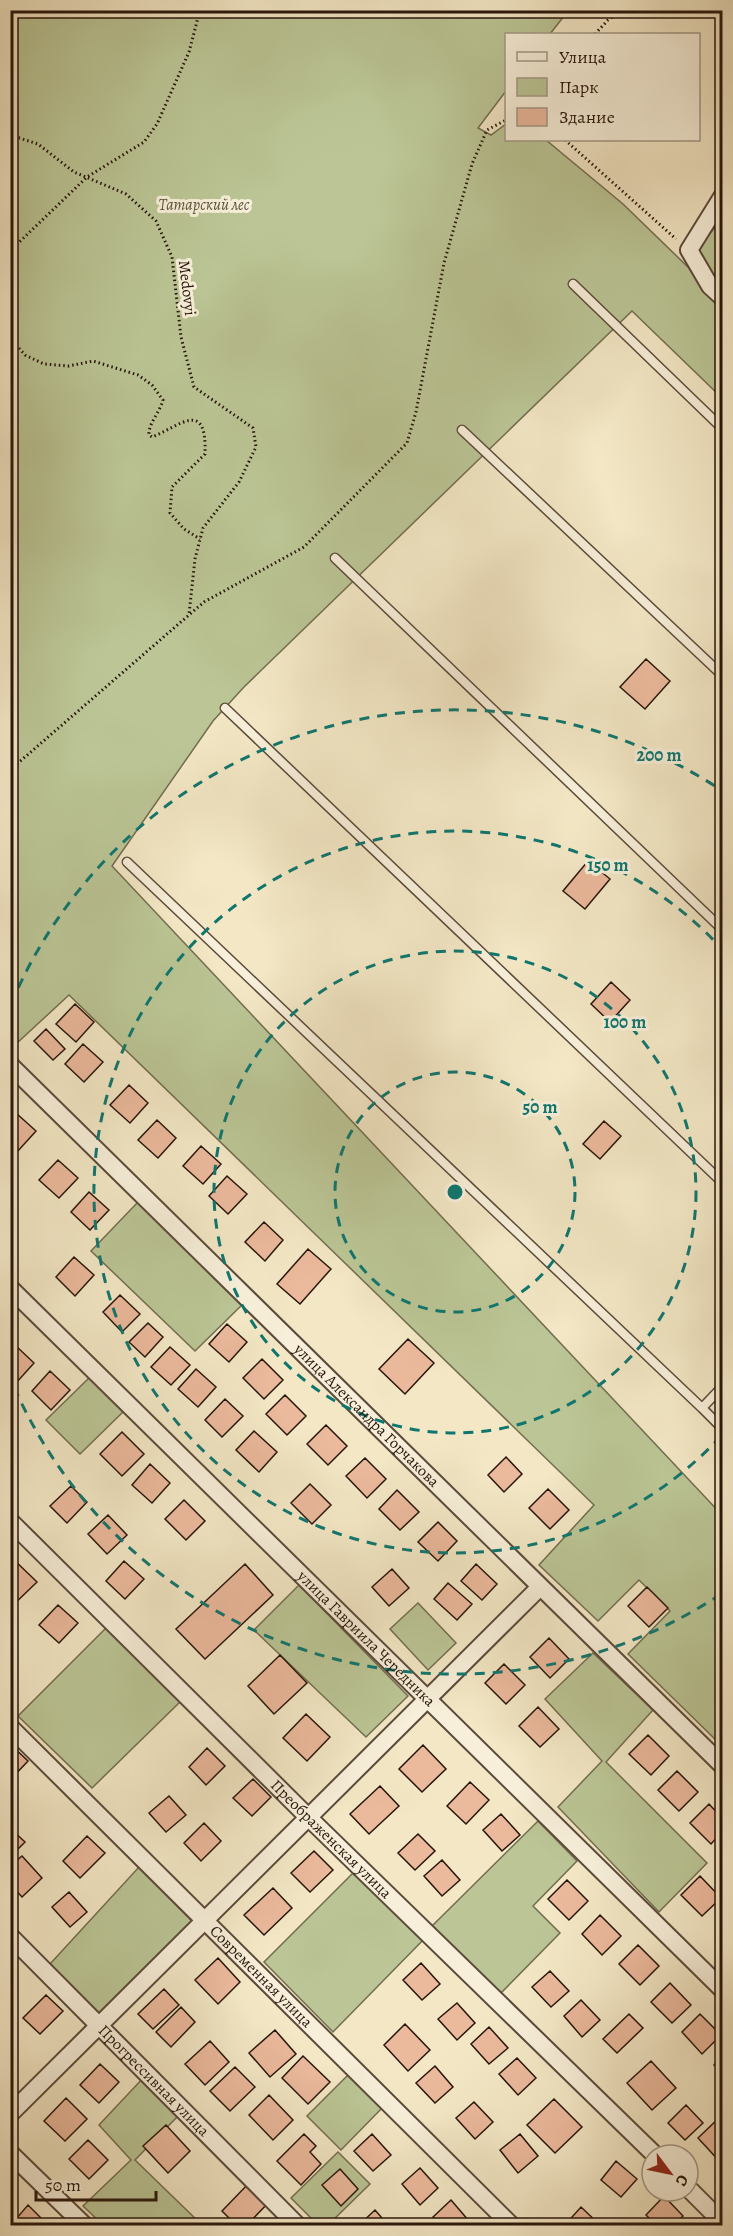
<svg xmlns="http://www.w3.org/2000/svg" width="733" height="2236" font-family="Alegreya,serif">
<style>
.green{fill:#bbc595;stroke:#726d50;stroke-width:1.5}
.building{fill:#ebb99c;stroke:#28150b;stroke-width:1.5}
.lines{fill:none;stroke-linecap:round;stroke-linejoin:round}
.lane-casing{stroke:#5b4a3a;stroke-width:11}
.street-casing{stroke:#5b4a3a;stroke-width:20}
.path{stroke:#28150b;stroke-width:3;stroke-dasharray:1.5 3;stroke-linecap:butt}
.lane{stroke:#f7efd9;stroke-width:8}
.street{stroke:#f7efd9;stroke-width:16}
.ring{fill:none;stroke:#0f766e;stroke-width:3;stroke-dasharray:10 8}
.labels{text-anchor:middle;dominant-baseline:central;stroke-width:6;stroke-linejoin:round;paint-order:stroke}
.park-label{font-size:16px;font-style:italic;fill:#5b533b;stroke:#f7efd9}
.street-label{font-size:16px;fill:#28150b;stroke:#f7efd9}
.centre{fill:#0f766e;stroke:#f7efd9;stroke-width:3}
.ring-label{font-size:18px;text-anchor:middle;font-weight:bold;fill:#0f766e;stroke:#f7efd9;stroke-width:6;stroke-linejoin:round;paint-order:stroke}
</style>
<rect width="100%" height="100%" fill="#f3e7c5"/>
<filter id="stains"><feTurbulence type="fractalNoise" baseFrequency=".00333" numOctaves="4"/><feColorMatrix values="0 0 0 0 .2 0 0 0 0 .09 0 0 0 0 .02 0 0 0 .5 -.17"/></filter>
<radialGradient id="worn" r=".72"><stop offset=".6" stop-color="#630" stop-opacity="0"/><stop offset="1" stop-color="#630" stop-opacity=".3"/></radialGradient>
<path class="green" d="M10 11H568L550 34H506V91L478 128 491 135 506 124V140H546L623 204 722 300V398L632 311 244 687 213 721 112 866 722 1515V1746L628 1654 670 1611 639 1580 598 1621 539 1565 594 1505 69 995 16 1044 11 1039Z
M722 221V285L690 253Z
M138 1202 246 1301 195 1351 91 1251Z
M90 1377 125 1410 80 1454 46 1420Z
M299 1585 408 1696 366 1737 254 1630Z
M418 1603 456 1643 428 1670 390 1629Z
M107 1627 182 1700 92 1788 18 1716Z
M593 1653 653 1710 606 1762 707 1863 659 1912 558 1807 602 1761 545 1699Z
M538 1821 577 1861 533 1906 560 1933 499 1995 431 1927Z
M139 1867 195 1924 99 2018 50 1964Z
M356 1870 426 1937 333 2032 264 1962Z
M351 2072 384 2106 341 2150 307 2116Z
M144 2077 180 2114 135 2160 202 2225H103L83 2206 131 2160 99 2125Z
M338 2152 370 2184 328 2225H318L291 2198Z"/>
<path class="building" d="M646 659 670 681 645 709 620 687Z
M588 861 610 879 585 909 563 891Z
M611 982 630 1000 610 1022 591 1004Z
M75 1004 94 1022 76 1042 56 1024Z
M46 1029 65 1049 53 1060 34 1041Z
M83 1044 103 1062 84 1082 65 1064Z
M129 1085 148 1103 130 1123 110 1105Z
M16 1113 36 1131 17 1152 10 1146V1119Z
M157 1120 176 1138 158 1158 138 1140Z
M604 1121 621 1136 600 1159 583 1144Z
M201 1146 221 1164 203 1184 183 1166Z
M58 1160 78 1178 59 1198 39 1180Z
M227 1176 247 1194 228 1214 209 1196Z
M89 1192 109 1210 90 1230 71 1212Z
M264 1222 283 1240 265 1261 245 1242Z
M308 1249 331 1269 300 1304 277 1284Z
M74 1257 94 1275 75 1296 56 1277Z
M120 1295 140 1314 122 1332 103 1312Z
M148 1323 163 1337 145 1357 129 1342Z
M227 1324 247 1342 229 1362 209 1344Z
M408 1339 434 1363 405 1394 379 1369Z
M15 1345 34 1363 16 1383 10 1378V1349Z
M170 1347 190 1365 171 1385 151 1367Z
M262 1359 283 1380 264 1399 243 1378Z
M196 1369 216 1387 198 1407 178 1389Z
M50 1371 70 1390 51 1410 32 1391Z
M285 1395 306 1416 287 1435 266 1414Z
M225 1399 243 1416 222 1437 205 1420Z
M326 1425 347 1446 328 1465 307 1444Z
M254 1431 277 1452 259 1472 236 1450Z
M122 1432 144 1454 122 1476 100 1454Z
M506 1457 522 1474 504 1492 488 1475Z
M365 1458 386 1479 367 1498 346 1476Z
M150 1464 170 1483 152 1503 132 1485Z
M310 1484 331 1505 312 1524 291 1503Z
M71 1486 87 1502 67 1523 50 1506Z
M548 1489 569 1510 550 1529 529 1508Z
M397 1490 419 1512 400 1530 379 1509Z
M184 1500 205 1521 186 1540 165 1519Z
M108 1515 127 1535 107 1554 88 1534Z
M438 1522 457 1541 438 1561 418 1542Z
M10 1556 37 1582 10 1608Z
M124 1561 144 1579 125 1599 106 1581Z
M245 1564 273 1595 205 1659 176 1629Z
M476 1564 497 1584 482 1600 461 1581Z
M392 1569 409 1588 389 1606 372 1587Z
M448 1583 472 1604 457 1620 434 1599Z
M647 1587 668 1608 649 1627 628 1606Z
M58 1605 78 1623 59 1643 39 1625Z
M549 1638 569 1659 550 1678 530 1657Z
M280 1655 307 1683 274 1714 248 1686Z
M504 1664 525 1685 506 1704 485 1683Z
M538 1707 559 1729 540 1747 519 1726Z
M306 1714 330 1737 307 1761 283 1738Z
M648 1735 669 1756 651 1775 629 1754Z
M10 1744 28 1761 10 1780Z
M423 1745 446 1769 422 1792 399 1769Z
M207 1748 225 1766 206 1785 189 1767Z
M677 1771 698 1792 679 1811 658 1790Z
M253 1779 271 1797 252 1816 233 1798Z
M470 1782 489 1800 466 1824 447 1806Z
M380 1786 399 1806 369 1834 350 1814Z
M169 1796 186 1815 166 1832 149 1813Z
M709 1804 722 1818V1832L711 1844 690 1823Z
M501 1814 520 1835 502 1851 483 1830Z
M204 1823 221 1841 201 1861 184 1843Z
M10 1828 25 1842 10 1857Z
M418 1834 435 1851 415 1870 398 1853Z
M87 1836 105 1853 80 1878 63 1861Z
M314 1851 333 1870 310 1892 291 1873Z
M22 1856 42 1878 22 1897 10 1884V1866Z
M442 1860 460 1880 442 1896 424 1876Z
M700 1876 721 1898 702 1916 681 1895Z
M567 1880 588 1901 569 1920 548 1899Z
M273 1888 292 1908 264 1935 244 1915Z
M69 1892 87 1912 70 1927 52 1907Z
M600 1915 621 1936 602 1955 582 1934Z
M722 1926V1938L717 1931Z
M638 1945 659 1966 640 1985 619 1964Z
M218 1958 240 1982 218 2004 195 1980Z
M421 1963 440 1984 422 2000 403 1980Z
M550 1971 569 1991 551 2007 532 1987Z
M670 1983 691 2005 672 2023 651 2002Z
M164 1989 179 2005 153 2029 138 2014Z
M46 1995 63 2011 40 2034 23 2018Z
M581 2000 600 2020 582 2037 564 2016Z
M457 2003 475 2023 457 2040 438 2019Z
M181 2007 195 2022 171 2047 156 2032Z
M629 2014 643 2028 617 2053 603 2039Z
M700 2014 721 2035 702 2054 682 2032Z
M405 2024 430 2050 408 2071 384 2045Z
M489 2027 508 2048 489 2064 471 2044Z
M275 2030 296 2054 270 2077 249 2053Z
M210 2041 229 2062 205 2085 185 2064Z
M303 2056 330 2082 308 2104 282 2078Z
M722 2056V2073L714 2065Z
M517 2058 536 2078 518 2095 499 2074Z
M651 2061 676 2088 652 2110 627 2083Z
M100 2064 119 2082 99 2103 80 2085Z
M435 2066 453 2087 435 2103 416 2083Z
M235 2067 255 2087 230 2111 210 2091Z
M269 2095 293 2120 273 2140 249 2115Z
M66 2098 87 2119 65 2141 44 2121Z
M554 2099 582 2127 555 2153 527 2125Z
M474 2102 493 2122 475 2139 456 2118Z
M686 2105 703 2123 685 2140 668 2123Z
M722 2115V2164L698 2138Z
M166 2125 190 2151 168 2173 143 2146Z
M304 2134 316 2146 310 2152 321 2164 301 2185 277 2161Z
M372 2134 391 2155 373 2171 354 2151Z
M520 2134 538 2156 518 2173 500 2150Z
M88 2140 108 2160 89 2179 69 2159Z
M616 2161 637 2179 621 2197 601 2180Z
M420 2168 438 2188 420 2205 402 2184Z
M340 2169 358 2189 341 2206 322 2185Z
M250 2182 270 2201 246 2226H237L222 2211Z
M664 2196 683 2216 673 2226H657L646 2215Z
M451 2200 469 2221 464 2226H441L433 2217Z
M28 2205 45 2222 42 2226H10Z
M581 2207 601 2226H564Z
M375 2210 389 2226H358Z"/>
<g class="lines">
<g class="lane-casing">
<path id="lane" d="M573 284 722 428
M462 430 722 675
M335 558 722 929
M225 708 722 1182
M127 862 702 1408
M722 1387 702 1408 722 1428"/>
</g>
<g class="street-casing">
<g id="street">
<path d="M722 197 689 250 710 286 722 297"/>
<path id="s1" d="M10 1065 722 1765"/>
<path id="s2" d="M10 1288 722 1989"/>
<path id="s3" d="M10 1521 308 1817 655 2155"/>
<path id="s4" d="M10 1727 512 2226"/>
<path id="s5" d="M10 1936 298 2226"/>
<path d="M10 2114 540 1587"/>
<path d="M10 2153 85 2226"/>
<path d="M688 2188 722 2222"/>
</g>
</g>
<path class="path" d="M595 34 608 20 622 10
M10 58V71
M10 135 38 144 74 172 126 194 156 221 172 257 181 337 194 387 253 428 256 447 239 482 203 528 195 559 189 614
M565 140 676 239
M10 251 87 177 144 142 157 124 189 52 200 10
M10 338 25 355 44 364 69 366 93 361 138 375 152 385 163 400C160 412 148 424 149 435L152 437C180 426 207 398 205 454L172 487 170 513 184 529 200 539
M10 770 204 602 304 547 407 443 416 412 444 263 472 164 487 130 506 120"/>
<use href="#lane" class="lane"/>
<use href="#street" class="street"/>
</g>
<g class="ring">
<circle cx="455" cy="1192" r="120"/>
<circle cx="455" cy="1192" r="241"/>
<path d="M721 1436A361 361 0 1 1 721 948"/>
<path d="M721 1594A482 482 0 0 1 11 1380M11 1004A482 482 0 0 1 721 790"/>
</g>
<g class="labels">
<g class="park-label">
<text x="204" y="205">Татарский лес</text>
</g>
<g class="street-label">
<text transform="translate(187 288) rotate(83)">Medovyi</text>
<text stroke="none"><textPath href="#s1" startOffset="500">улица Александра Горчакова</textPath></text>
<text stroke="none"><textPath href="#s2" startOffset="500">улица Гавриила Чередника</textPath></text>
<text stroke="none"><textPath href="#s3" startOffset="452">Преображенская улица</textPath></text>
<text stroke="none"><textPath href="#s4" startOffset="354">Современная улица</textPath></text>
<text stroke="none"><textPath href="#s5" startOffset="204">Прогрессивная улица</textPath></text>
</g>
</g>
<circle cx="455" cy="1192" r="9" class="centre"/>
<g class="ring-label">
<text x="659" y="761">200 m</text>
<text x="608" y="871">150 m</text>
<text x="625" y="1028">100 m</text>
<text x="540" y="1113">50 m</text>
</g>
<rect width="733" height="2236" fill="none" stroke="#f3e7c5" stroke-width="36"/>
<rect x="12" y="12" width="709" height="2212" fill="none" stroke="#28150b" stroke-width="3"/>
<rect x="18" y="18" width="697" height="2200" fill="none" stroke="#28150b" stroke-width="1.5"/>
<rect x="505" y="33" width="195" height="108" fill="#f7efd9" stroke="#a49887" stroke-width="1.5"/>
<rect x="517" y="52" width="30" height="9" fill="#f7efd9" stroke="#a49887" stroke-width="1.5"/>
<text x="559" y="63" font-size="18" fill="#28150b">Улица</text>
<rect x="517" y="78" width="30" height="18" fill="#bbc595" stroke="#a49887" stroke-width="1.5"/>
<text x="559" y="93" font-size="18" fill="#28150b">Парк</text>
<rect x="517" y="108" width="30" height="18" fill="#ebb99c" stroke="#a49887" stroke-width="1.5"/>
<text x="559" y="123" font-size="18" fill="#28150b">Здание</text>
<g transform="translate(670 2173) rotate(122)"><circle r="28" fill="#f7efd9" stroke="#a49887" stroke-width="1.5"/>
<path d="M0-4.5L10 22L0 15L-10 22Z" fill="#8f2418"/>
<text y="-9" font-size="16" font-weight="bold" text-anchor="middle" fill="#28150b">С</text>
</g>
<path d="M36 2191v9h120v-9" fill="none" stroke="#28150b" stroke-width="3"/>
<text x="45" y="2191" font-size="18" fill="#28150b" stroke="#f7efd9" stroke-width="4.5" paint-order="stroke">50 m</text>
<rect width="100%" height="100%" filter="url(#stains)"/>
<rect width="100%" height="100%" fill="url(#worn)"/>
</svg>
